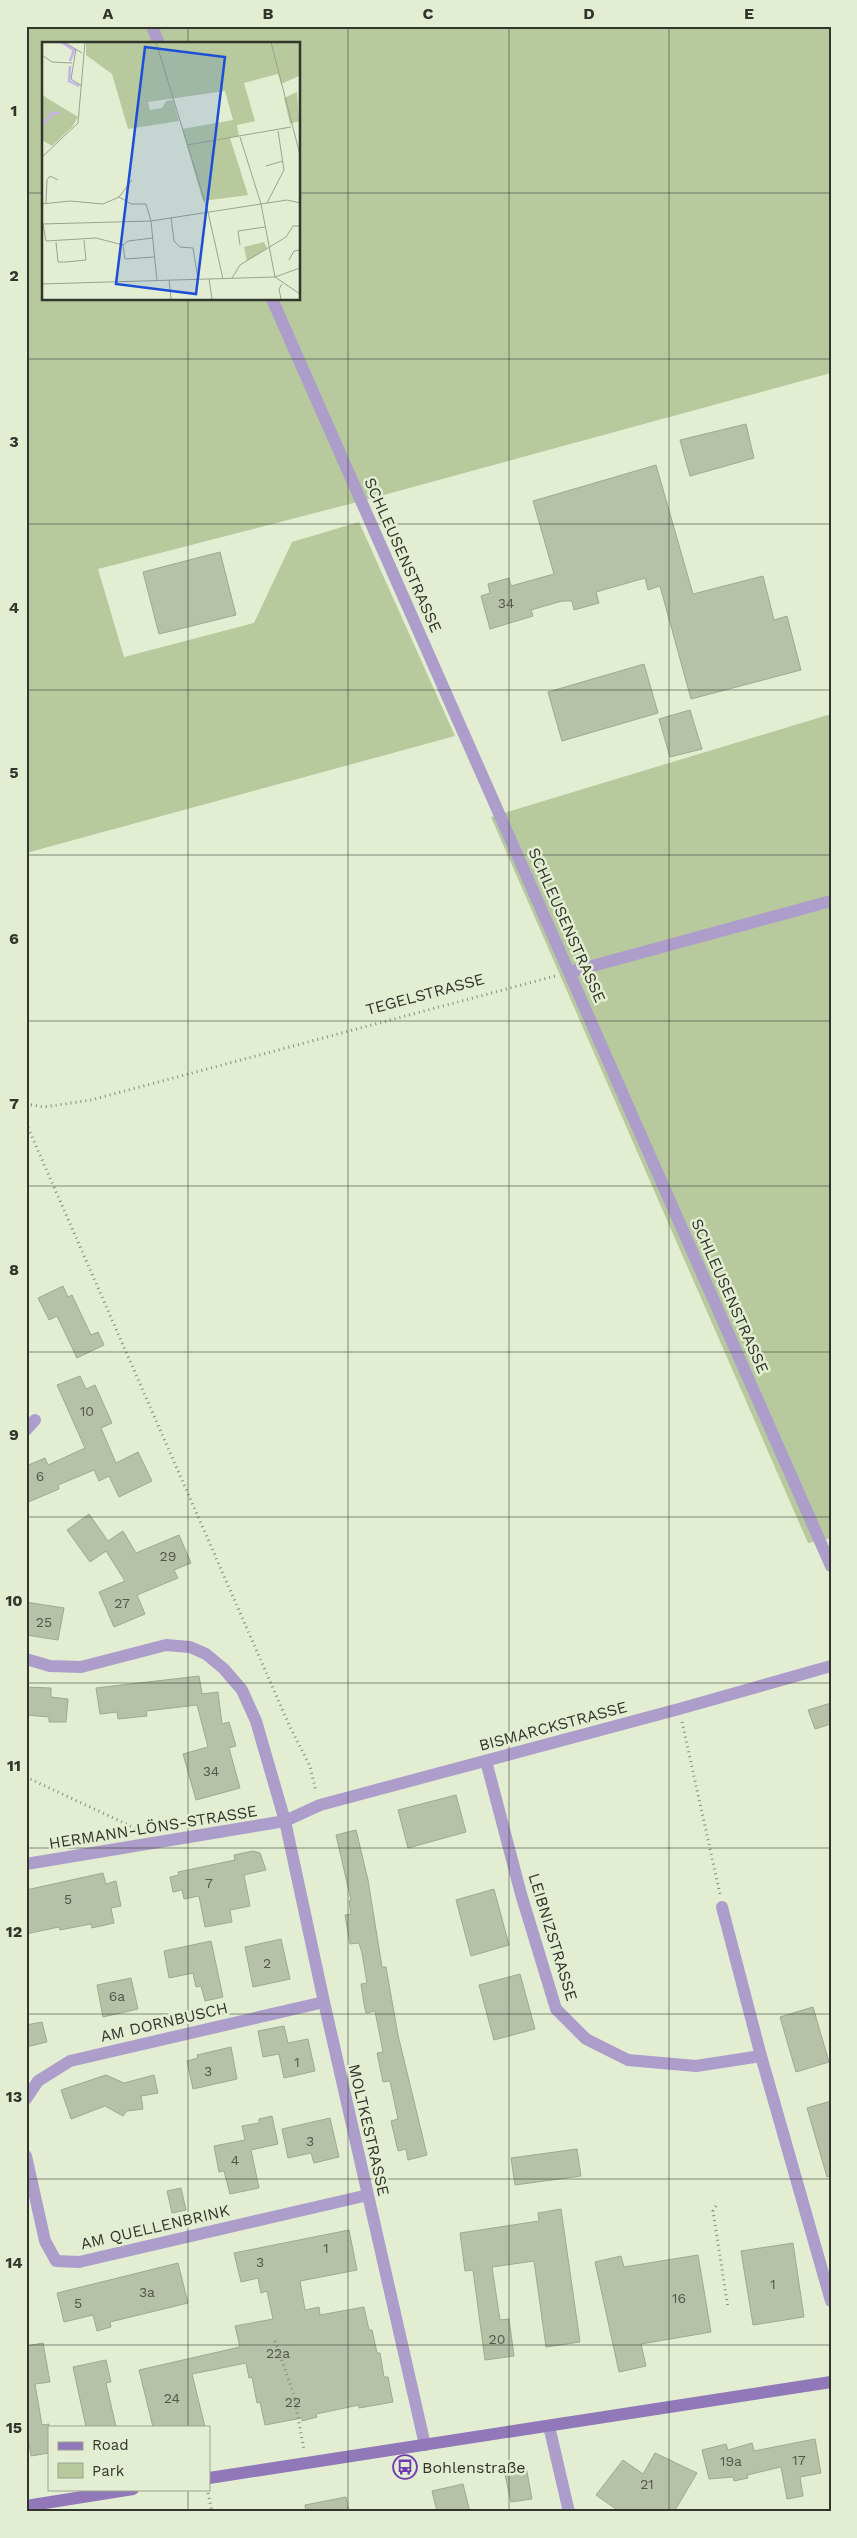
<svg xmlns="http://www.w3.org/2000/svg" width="857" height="2538" font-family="'Work Sans',sans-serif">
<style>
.green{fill:#b7c99d;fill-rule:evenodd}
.building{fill:#b6c1a7;stroke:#9fa990}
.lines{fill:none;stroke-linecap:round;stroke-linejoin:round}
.path{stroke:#878e7c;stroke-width:3;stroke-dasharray:1 4;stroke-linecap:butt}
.street{stroke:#ad9dca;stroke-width:12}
.secondary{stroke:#9078b9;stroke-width:12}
.grid{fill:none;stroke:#31352b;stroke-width:1;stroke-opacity:0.55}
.labels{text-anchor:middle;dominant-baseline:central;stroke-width:5;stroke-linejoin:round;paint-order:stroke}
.number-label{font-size:14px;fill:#52584a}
.street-label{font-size:16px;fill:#31352b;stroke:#e2edd2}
.poi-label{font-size:16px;fill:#31352b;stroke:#e2edd2;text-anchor:start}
.inset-river{fill:none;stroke:#c7b2ed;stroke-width:2.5}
.inset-road{fill:none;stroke:#9ba38f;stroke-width:1}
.view{fill:#1d4ed8;fill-opacity:0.15;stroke:#1d4ed8;stroke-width:2.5}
.inset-edge{fill:none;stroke:#31352b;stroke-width:2.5}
.neatline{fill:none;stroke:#31352b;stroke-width:2}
.grid-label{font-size:16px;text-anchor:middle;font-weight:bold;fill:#31352b}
</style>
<rect width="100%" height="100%" fill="#e2edd2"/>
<path class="green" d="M26 26H831V373L369 499 98 569 124 657 254 623 292 542 359 522 455 736 26 853ZM44 44H299V299H44Z
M831 714V1538L808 1543 491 817Z"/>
<path class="building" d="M746 424 754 458 690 476 680 440Z
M656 465 693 594 763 576 774 620 787 616 801 670 691 699 660 586 648 590 645 578 596 592 599 603 574 610 572 601H562L531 610 533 616 490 629 481 596 490 593 488 584 509 578 511 586 554 574 533 501Z
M220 552 236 615 159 634 143 572Z
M644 664 658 713 562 741 548 692Z
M690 710 702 749 670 757 659 719Z
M63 1286 68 1297 72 1295 91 1335 98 1332 104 1345 77 1358 57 1316 49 1320 38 1298Z
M80 1376 86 1389 95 1385 112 1423 101 1428 116 1463 138 1452 152 1481 119 1497 109 1476 99 1481 94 1470 58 1485 59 1489 26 1503V1466L45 1458 48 1465 85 1448 57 1385Z
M89 1514 108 1541 123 1531 136 1553 179 1535 191 1563 174 1570 178 1578 137 1595 145 1614 114 1627 99 1592 125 1581 106 1551 90 1562 67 1530Z
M26 1602 64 1608 58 1640 26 1635Z
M199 1676 202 1694 218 1692 222 1724 229 1722 236 1746 229 1748 240 1788 196 1800 183 1754 208 1747 197 1705 146 1711 147 1716 118 1719 117 1712 100 1714 96 1688Z
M26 1687 51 1688V1697L68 1699 66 1722H49V1717L26 1715Z
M831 1703V1724L815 1729 808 1710Z
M456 1795 466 1832 408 1848 398 1810Z
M356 1830 368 1880 382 1967H386L398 2035 427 2155 408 2160 406 2149 398 2151 391 2121 398 2119 390 2081 383 2082 377 2053 383 2052 375 2011 366 2013 364 2004 361 1984 367 1983 362 1953 359 1943 350 1944 345 1915 351 1914 349 1901 351 1900 336 1835Z
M253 1851 260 1853 266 1870 244 1875 250 1906 230 1910 232 1922 205 1927 199 1896 184 1899 182 1890 173 1892 170 1877 179 1875 178 1872 235 1860 234 1855Z
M103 1873 106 1884 116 1881 121 1906 111 1908 114 1923 92 1928 91 1924 60 1930 59 1927 26 1934V1890Z
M494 1889 509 1945 471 1956 456 1900Z
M281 1939 290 1979 253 1987 245 1947Z
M211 1941 223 1997 205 2001 201 1986 196 1987 193 1973 169 1978 164 1951Z
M520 1974 535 2029 494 2040 479 1985Z
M131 1978 138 2009 103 2017 97 1985Z
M813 2007 829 2062 796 2072 780 2017Z
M42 2022 47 2042 26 2047V2025Z
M284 2026 288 2043 308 2039 315 2071 284 2078 279 2054 263 2057 258 2031Z
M231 2047 237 2079 193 2089 187 2061 198 2058 197 2055Z
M106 2075 124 2083 154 2075 158 2093 141 2096 143 2109 127 2111 123 2116 105 2106 71 2119 61 2090Z
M831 2101V2176L827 2177 807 2108Z
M272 2116 278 2144 251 2150 259 2188 230 2194 224 2171 219 2172 214 2146 245 2140 242 2126 259 2123V2119Z
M330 2118 339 2157 314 2163 311 2153 288 2158 282 2129Z
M577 2149 581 2176 515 2185 511 2158Z
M181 2188 186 2210 172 2213 167 2191Z
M561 2209 580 2342 546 2347 534 2261 492 2267 500 2320 509 2319 514 2356 485 2360 473 2270 465 2271 460 2233 539 2221 538 2213Z
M349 2230 357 2270 300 2281 305 2310 319 2307 320 2315 364 2307 369 2330H372L377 2353H380L384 2377H388L393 2402 359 2408V2405L316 2414 317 2417 302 2421V2418L265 2425 260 2402 257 2403 252 2377 249 2378 246 2363 192 2374 205 2427H153L139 2370 240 2347 235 2326 273 2319 267 2291 261 2293 258 2278 241 2282 234 2253Z
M793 2243 804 2317 753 2325 741 2251Z
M698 2255 711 2332 641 2344 646 2366 619 2372 595 2262 621 2256 624 2267Z
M178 2263 188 2303 110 2322 111 2327 97 2331 93 2315 64 2322 57 2293Z
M43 2343 50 2382 35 2384 42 2425 49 2424V2453L31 2456 26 2427V2346Z
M106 2360 111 2382 106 2383 116 2427H86L73 2367Z
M815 2439 821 2473 800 2477 803 2496 787 2499 781 2467 747 2475 748 2478 734 2481 733 2477 709 2479 702 2450 726 2444 728 2450 752 2443 754 2451Z
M655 2453 697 2473 674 2512H620L596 2495 623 2460 643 2474Z
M526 2466 532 2499 511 2502 504 2470Z
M463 2484 470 2512H437L432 2491Z
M346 2497 349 2512H306L305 2505Z"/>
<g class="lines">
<path class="path" d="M26 1104 44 1107 91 1100 555 976
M26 1123 290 1727 310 1766 316 1792
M682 1722 720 1894
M26 1777 139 1830
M716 2206 713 2211 728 2308
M275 2341 294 2395 304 2450
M208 2493 212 2512"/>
<path class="street" d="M152 26 159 44
M272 299 831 1566
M570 972 831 901
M26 1430 35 1420
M26 1659 50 1666 81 1667 166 1645 190 1647 206 1654 224 1669 242 1690 256 1721 285 1821 324 2002 425 2445
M486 1761 521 1894 556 2009 586 2039 628 2060 696 2066 761 2056 831 2301
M26 1864 285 1821 320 1805 679 1709 831 1666
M722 1907 761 2056
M26 2099 38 2081 70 2061 324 2002
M26 2156 45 2241 56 2261 79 2262 368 2195
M549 2426 569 2512"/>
<path class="secondary" d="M209 2478 831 2382
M26 2506 133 2489"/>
</g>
<path class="grid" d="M188 26V44M348 26V2512M509 26V2512M669 26V2512M26 193H44M299 193H831M188 299V2427M26 359H831M26 524H831M26 690H831M26 855H831M26 1021H831M26 1186H831M26 1352H831M26 1517H831M26 1683H831M26 1848H831M26 2014H831M26 2179H831M26 2345H831M188 2489V2512"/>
<defs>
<g id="bus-ring" transform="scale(1.25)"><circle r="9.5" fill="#e2edd2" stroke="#713ab1" stroke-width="1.5"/><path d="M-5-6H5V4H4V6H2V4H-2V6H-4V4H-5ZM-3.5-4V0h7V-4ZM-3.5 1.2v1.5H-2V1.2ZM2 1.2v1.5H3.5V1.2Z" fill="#713ab1"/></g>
</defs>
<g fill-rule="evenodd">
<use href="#bus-ring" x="405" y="2467"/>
</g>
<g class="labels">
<g class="number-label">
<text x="506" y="603">34</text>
<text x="87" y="1411">10</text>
<text x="40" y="1476">6</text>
<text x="168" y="1556">29</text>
<text x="122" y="1603">27</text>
<text x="44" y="1622">25</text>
<text x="211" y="1771">34</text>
<text x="209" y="1883">7</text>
<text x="68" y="1899">5</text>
<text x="267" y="1963">2</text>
<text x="117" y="1996">6a</text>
<text x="297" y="2062">1</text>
<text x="208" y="2071">3</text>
<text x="310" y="2141">3</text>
<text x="235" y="2160">4</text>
<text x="326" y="2248">1</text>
<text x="260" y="2262">3</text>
<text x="773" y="2284">1</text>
<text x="147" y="2292">3a</text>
<text x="679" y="2298">16</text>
<text x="78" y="2303">5</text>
<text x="497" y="2339">20</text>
<text x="278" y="2353">22a</text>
<text x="172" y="2398">24</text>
<text x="293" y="2402">22</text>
<text x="799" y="2460">17</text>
<text x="731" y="2461">19a</text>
<text x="647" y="2484">21</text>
</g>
<g class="street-label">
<text transform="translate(403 555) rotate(66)">SCHLEUSENSTRASSE</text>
<text transform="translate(567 925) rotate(66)">SCHLEUSENSTRASSE</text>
<text transform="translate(425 994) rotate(-15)">TEGELSTRASSE</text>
<text transform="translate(730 1296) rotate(66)">SCHLEUSENSTRASSE</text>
<text transform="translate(553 1726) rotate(-15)">BISMARCKSTRASSE</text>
<text transform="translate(153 1827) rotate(-9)">HERMANN-LÖNS-STRASSE</text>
<text transform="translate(553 1937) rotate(73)">LEIBNIZSTRASSE</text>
<text transform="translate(164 2022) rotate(-13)">AM DORNBUSCH</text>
<text transform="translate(369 2130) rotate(77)">MOLTKESTRASSE</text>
<text transform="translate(155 2227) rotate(-13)">AM QUELLENBRINK</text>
</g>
<g class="poi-label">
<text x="422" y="2467">Bohlenstraße</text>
</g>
</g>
<g transform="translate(42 42)">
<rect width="258" height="258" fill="#e2edd2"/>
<path d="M44 0H257V34L239 42 236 32 202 41 213 79 195 83 197 94 188 96 206 153 161 159 140 87 191 78 183 49 106 60 108 68 120 66 124 59 131 58 137 79 86 87 70 32 44 13ZM255 50 257 79 248 82 242 56ZM0 53 36 75 30 85 10 104 0 98ZM222 200 225 206 205 219 202 205Z" fill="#b7c99d"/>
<path class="inset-river" d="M19 0 32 8 28 19M28 24 27 39 37 44M1 82 11 71H18"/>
<path class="inset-road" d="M22 0 40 11M114 0 166 170 181 237M229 0 258 113M34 7 29 37 40 44M0 13 10 20 30 21M198 95 219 162 233 235 258 252M145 103 249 85M0 115 36 81 43 0M224 124 241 119M77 155 90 138M4 161 5 138 8 134 16 138M225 161 242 128 236 89M0 162 28 159 61 162 77 155 89 162H104L109 179 115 239M129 175 132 199 138 205 151 206 156 237M0 182 109 179 245 158 258 161M1 182 4 199 54 196 81 203 86 199 111 196M14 200 16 220H24L44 218 42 198M81 203 83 217 112 215M198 203 196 189 223 185M247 218 252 209 258 208M190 236 198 223 244 195 251 184H258M167 237 170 257M127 238 129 257M0 242 233 235 258 226M239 257 237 247 240 242"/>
<path class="view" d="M103 5 183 15 154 252 74 242Z"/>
<rect width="258" height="258" class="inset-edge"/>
</g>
<rect width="857" height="2538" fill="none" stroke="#e2edd2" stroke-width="55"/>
<rect x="48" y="2426" width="162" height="65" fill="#e2edd2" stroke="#9ba38f"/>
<rect x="58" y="2442" width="25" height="8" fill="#9078b9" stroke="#9ba38f"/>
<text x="92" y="2450" font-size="15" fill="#31352b">Road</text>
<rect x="58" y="2463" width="25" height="15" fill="#b7c99d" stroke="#9ba38f"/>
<text x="92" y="2476" font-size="15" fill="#31352b">Park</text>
<rect x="28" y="28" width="802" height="2482" class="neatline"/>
<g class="grid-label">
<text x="108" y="19">A</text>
<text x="268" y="19">B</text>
<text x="428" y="19">C</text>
<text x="589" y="19">D</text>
<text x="749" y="19">E</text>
<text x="14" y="116">1</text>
<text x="14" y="281">2</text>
<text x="14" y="447">3</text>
<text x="14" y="613">4</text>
<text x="14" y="778">5</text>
<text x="14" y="944">6</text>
<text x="14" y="1109">7</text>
<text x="14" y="1275">8</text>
<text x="14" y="1440">9</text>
<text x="14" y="1606">10</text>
<text x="14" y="1771">11</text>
<text x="14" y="1937">12</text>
<text x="14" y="2102">13</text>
<text x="14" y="2268">14</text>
<text x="14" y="2433">15</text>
</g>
</svg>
